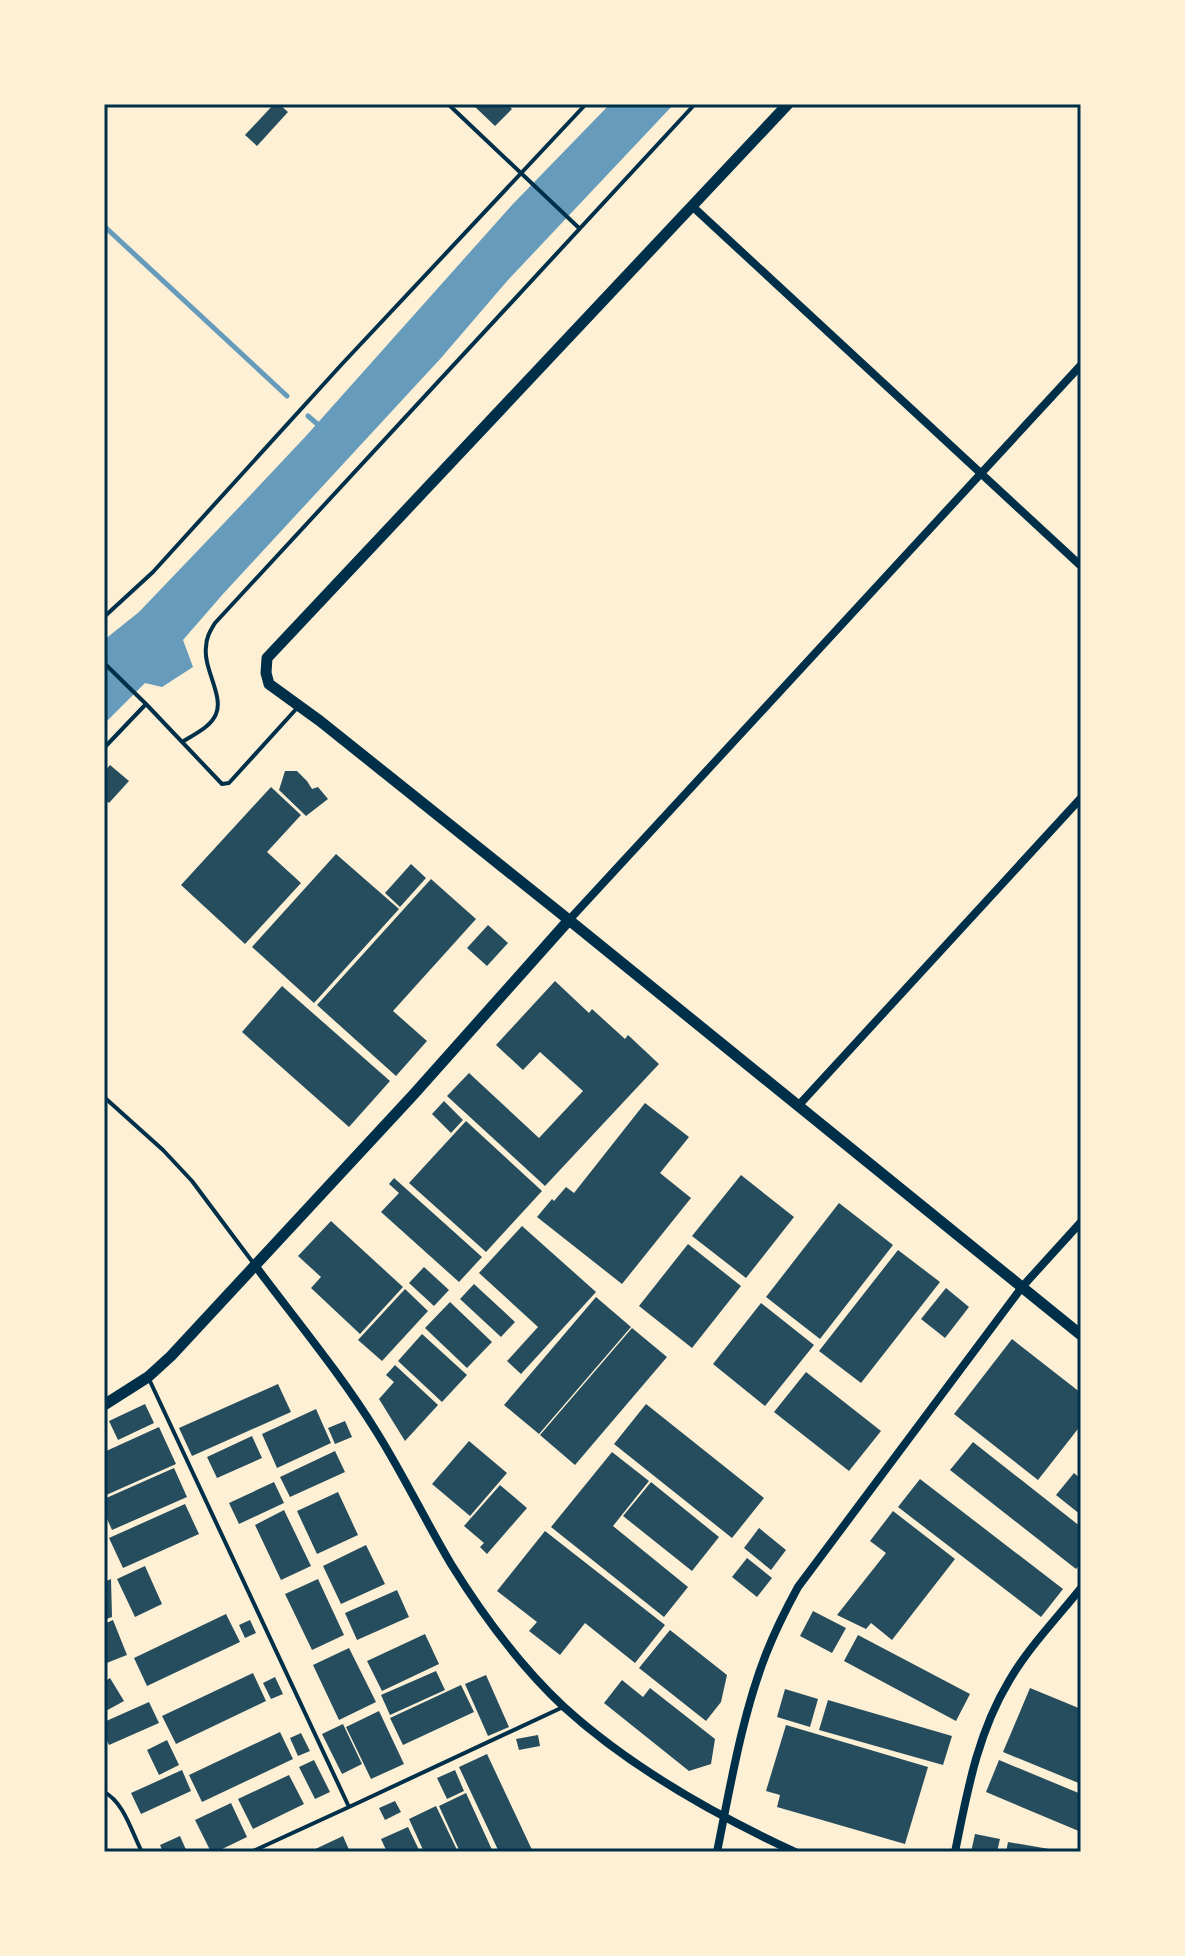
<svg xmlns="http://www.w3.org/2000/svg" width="1185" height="1956" font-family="Karla,sans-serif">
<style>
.water{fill:#669bbc}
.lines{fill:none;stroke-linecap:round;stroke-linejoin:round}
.stream{stroke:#669bbc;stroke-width:5}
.building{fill:#264d5e}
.service{stroke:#003049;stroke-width:4}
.minor{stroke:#003049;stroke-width:8}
.tertiary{stroke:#003049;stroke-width:11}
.neatline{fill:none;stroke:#003049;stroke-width:3}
</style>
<rect width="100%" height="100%" fill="#fdf0d5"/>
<path class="water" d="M610 104H674L508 280 441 358 223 594 183 640 193 667 162 687 145 683 104 724V640L139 612 226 521 306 436 512 205Z"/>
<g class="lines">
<path class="stream" d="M104 226 287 396
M308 416 322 428"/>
</g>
<path class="building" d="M274 104H279L288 112 257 146 245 135Z
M472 104H507L512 109 495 126Z
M110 765 129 781 109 803 104 799V772Z
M285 771H297L307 781 312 789 318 787 328 799 306 816 279 790Z
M271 787 301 815 267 852 301 883 245 944 181 885Z
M336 854 399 909 314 1003 252 947Z
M411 864 426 878 400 907 385 893Z
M431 879 476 919 393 1011 427 1041 396 1076 317 1005Z
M488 925 508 943 487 966 467 948Z
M555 981 589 1013 592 1009 625 1039 628 1035 659 1064 545 1186 447 1096 469 1073 539 1138 583 1091 540 1052 523 1070 496 1045Z
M282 986 390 1081 349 1127 242 1032Z
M444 1101 463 1120 451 1133 432 1114Z
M645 1103 689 1137 660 1173 691 1198 622 1284 537 1217 552 1199 554 1201 566 1187 574 1193Z
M466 1121 542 1191 486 1252 409 1183Z
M741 1175 794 1217 746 1278 692 1236Z
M394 1178 482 1257 459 1282 381 1212 399 1193 389 1184Z
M839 1203 893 1245 820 1339 766 1297Z
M331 1221 403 1287 360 1334 311 1288 321 1277 298 1256Z
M522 1226 596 1292 521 1374 507 1361 538 1327 479 1273Z
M688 1244 741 1286 692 1348 639 1306Z
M898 1250 940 1282 861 1383 819 1351Z
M424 1267 449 1290 434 1306 409 1283Z
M474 1284 515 1322 501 1337 460 1299Z
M946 1288 969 1307 945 1338 921 1319Z
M405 1289 428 1311 382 1361 358 1340Z
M596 1297 631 1327 539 1434 504 1405Z
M450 1302 492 1342 467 1368 425 1328Z
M761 1303 814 1345 765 1406 713 1364Z
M632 1328 667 1357 575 1465 540 1435Z
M422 1334 467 1375 442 1402 398 1361Z
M1012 1339 1081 1393V1425L1038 1480 954 1414Z
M395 1365 438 1405 405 1441 379 1399 394 1382 386 1375Z
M806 1372 881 1431 849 1471 774 1412Z
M278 1384 291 1412 192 1456 179 1428Z
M145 1404 154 1423 118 1440 109 1421Z
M646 1404 764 1498 732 1538 614 1444Z
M316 1409 331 1443 277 1468 262 1434Z
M345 1421 352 1437 335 1444 328 1428Z
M159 1427 176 1464 104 1496V1452Z
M252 1436 262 1458 217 1478 207 1457Z
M469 1441 507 1473 470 1516 432 1484Z
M973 1442 1081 1527V1563L1076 1569 950 1470Z
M335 1451 345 1472 290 1497 280 1477Z
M612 1452 649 1481 613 1526 688 1587 664 1617 551 1527Z
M174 1468 187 1497 112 1530 104 1512V1499Z
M1074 1473 1081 1479V1515L1056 1495Z
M920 1479 1063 1589 1041 1617 898 1507Z
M274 1482 284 1503 239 1524 229 1503Z
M651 1482 719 1537 692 1571 623 1516Z
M500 1485 527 1508 487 1554 480 1547 484 1543 464 1526Z
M338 1492 358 1535 317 1554 297 1511Z
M185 1504 199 1534 123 1568 109 1538Z
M284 1510 311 1566 281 1580 255 1525Z
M893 1511 955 1559 892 1640 871 1623 866 1629 837 1615 886 1553 870 1541Z
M759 1528 786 1550 771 1570 744 1548Z
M545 1531 665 1625 635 1663 585 1623 560 1655 529 1631 537 1622 497 1591Z
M366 1545 385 1584 341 1604 323 1566Z
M747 1558 772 1578 757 1597 732 1577Z
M145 1566 162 1604 135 1617 117 1579Z
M111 1579 112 1617 104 1620V1582Z
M318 1579 344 1635 312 1650 285 1594Z
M397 1590 409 1617 357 1640 345 1613Z
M813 1611 846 1628 832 1653 800 1636Z
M226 1614 240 1642 147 1686 134 1658Z
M113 1620 127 1655 104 1664V1624Z
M250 1620 256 1633 245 1638 239 1625Z
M670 1630 727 1675 721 1702 706 1721 639 1668Z
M425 1634 439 1664 382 1691 367 1661Z
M858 1635 970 1694 956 1721 844 1661Z
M349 1648 376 1702 339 1720 313 1665Z
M436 1671 445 1690 390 1715 381 1695Z
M253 1673 266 1701 176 1744 162 1716Z
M486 1675 509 1727 488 1736 465 1684Z
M275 1677 283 1694 271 1699 263 1683Z
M110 1678 124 1701 104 1712V1682Z
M622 1680 643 1697 650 1688 715 1739 711 1764 689 1771 604 1703Z
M461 1685 474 1712 403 1745 390 1718Z
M1030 1688 1081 1709V1784L1003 1752Z
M785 1689 818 1699 810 1727 777 1717Z
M828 1700 952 1736 943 1765 819 1730Z
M149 1702 159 1723 109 1745 104 1734V1722Z
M379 1711 404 1764 371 1779 346 1727Z
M343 1724 362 1764 342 1774 322 1734Z
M786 1725 928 1767 905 1844 777 1807 780 1795 766 1791Z
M280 1732 293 1759 202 1802 189 1775Z
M301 1733 310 1751 298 1756 290 1738Z
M538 1735 540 1746 519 1750 516 1739Z
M167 1740 179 1765 159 1775 147 1750Z
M487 1754 533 1852H499L459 1767Z
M314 1760 330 1792 315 1799 299 1767Z
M999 1760 1081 1794V1832L986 1792Z
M182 1770 191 1791 141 1814 131 1793Z
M455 1770 464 1791 447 1799 437 1778Z
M289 1775 304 1804 253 1829 238 1799Z
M466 1793 493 1852H460L439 1806Z
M395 1801 401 1812 385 1820 379 1808Z
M231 1803 247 1837 216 1852H211L195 1820Z
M436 1806 458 1852H424L409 1819Z
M408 1827 420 1852H387L381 1839Z
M975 1834 1000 1839 997 1852H971Z
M180 1836 187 1852H163L160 1845Z
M343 1836 350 1852H309Z
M1008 1842 1055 1850V1852H1006Z"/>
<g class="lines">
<path class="service" d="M448 104 579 228
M104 617 153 572 342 364 586 104
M104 663 146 704 222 784 229 783 298 707
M182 742C193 735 211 727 216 714 224 696 203 668 206 647 206 638 210 631 215 623L695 104
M104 748 146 704
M104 1097 163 1150 192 1181 254 1264
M149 1379 349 1807 561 1708
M104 1792C124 1802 132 1833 142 1852
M251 1852 349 1807"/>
<path class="minor" d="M692 206 1081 566
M569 920 1081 365
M798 1106 1081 798
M254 1264C295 1319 340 1373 376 1431 403 1474 425 1520 451 1564 482 1614 520 1666 564 1707 631 1768 713 1814 795 1852
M717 1852C730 1788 742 1715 766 1654 775 1631 786 1609 798 1587L1022 1287 1081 1222
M955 1852C967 1793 977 1734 1009 1681 1028 1648 1057 1618 1081 1588"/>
<path class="tertiary" d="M569 920 320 721 269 684 266 673 267 658 788 104
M104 1405 148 1377 171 1356 414 1094 569 920 1081 1335"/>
</g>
<rect width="1185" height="1956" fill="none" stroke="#fdf0d5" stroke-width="212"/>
<rect x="106" y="106" width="973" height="1744" class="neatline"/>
</svg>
